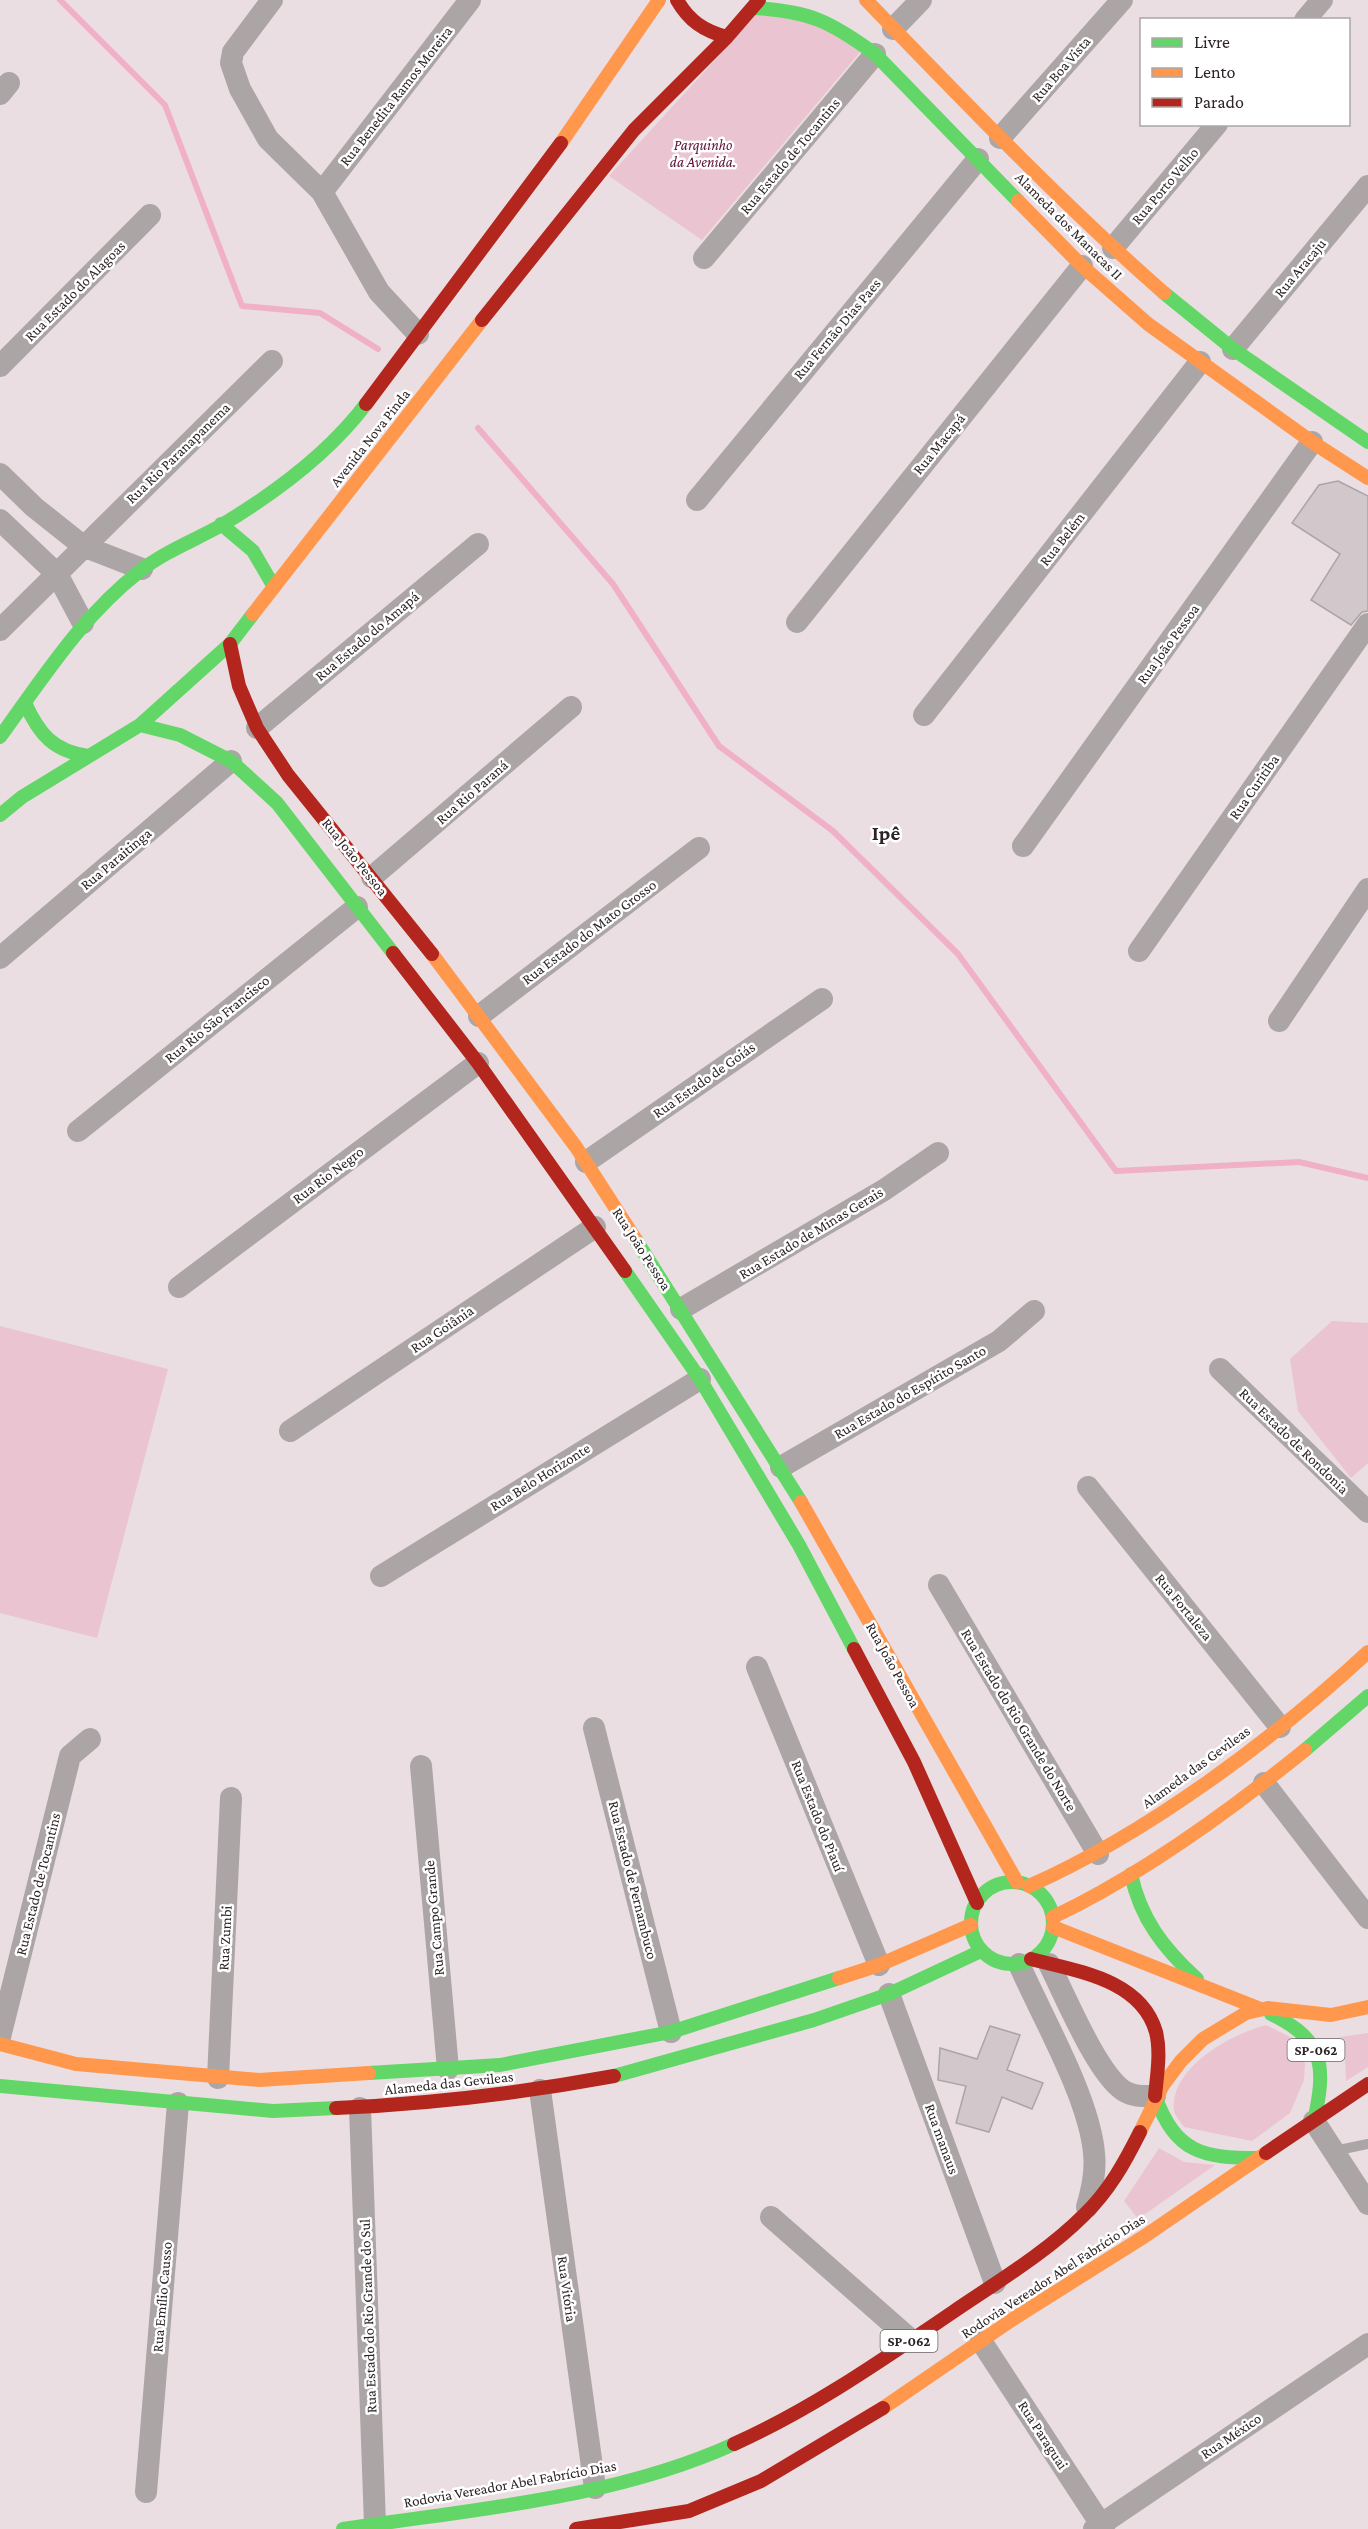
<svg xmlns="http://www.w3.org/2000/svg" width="1368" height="2529" font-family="'Crimson Pro',serif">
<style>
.green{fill:#eac4d1}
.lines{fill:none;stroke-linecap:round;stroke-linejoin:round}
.stream{stroke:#f0b1c8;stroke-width:6}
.building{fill:#d2c8cb;stroke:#aca4a7;stroke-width:1.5}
.lane{stroke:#aba5a6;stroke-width:10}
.street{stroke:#aba5a6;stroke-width:22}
.fast{stroke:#63d668;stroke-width:14}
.slow{stroke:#ff974d;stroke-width:14}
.jam{stroke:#b3261e;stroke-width:14}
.labels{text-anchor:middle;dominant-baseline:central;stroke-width:5;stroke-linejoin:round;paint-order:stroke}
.shield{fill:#fff;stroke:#6c6668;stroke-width:1.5}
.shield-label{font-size:14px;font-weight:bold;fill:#2d2427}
.street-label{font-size:15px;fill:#2d2427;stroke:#fff}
.park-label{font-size:15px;font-style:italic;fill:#5c1236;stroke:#fff}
.district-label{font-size:21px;font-weight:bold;fill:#2d2427;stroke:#fff}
</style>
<rect width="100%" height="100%" fill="#eadee2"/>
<path class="green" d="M756 15 813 19 861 51 702 240 609 176Z
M1332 1321 1368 1323V1463L1351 1478 1298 1411 1290 1359Z
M0 1326 168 1369 97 1638 0 1613Z
M1266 2025 1296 2040 1305 2064 1304 2080 1290 2113 1252 2141 1184 2127C1181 2122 1175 2116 1174 2111 1169 2068 1231 2034 1266 2025Z
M1368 2033V2067L1346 2081 1345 2057 1340 2037Z
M1159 2148 1184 2162 1215 2165 1138 2219 1124 2201Z"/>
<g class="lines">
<path class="stream" d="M60 0 165 105 242 306 320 313 378 349
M478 428 613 584 719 746 833 831 958 954 1116 1171 1299 1162 1368 1178"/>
</g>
<path class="building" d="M1338 481 1368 496V611L1362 612 1351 625 1311 600 1340 554 1292 523 1319 485Z
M990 2026 1020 2035 1007 2070 1043 2083 1032 2109 1002 2097 989 2132 956 2123 966 2086 938 2080 940 2048 977 2059Z"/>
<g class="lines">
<path class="lane" d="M1334 2151 1368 2144"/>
<path class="street" d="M272 0 233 52 231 63 240 89 268 139 322 192 379 292 418 334
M1305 20 1322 0
M893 29 921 0
M0 94 9 83
M1000 138 1122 0
M322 192 470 0
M1113 248 1217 124
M704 258 875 54
M1233 349 1368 186
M0 366 150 215
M0 474 34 507 83 546 142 569
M697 500 978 159
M0 520 57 574 83 623
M797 622 1082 266
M0 630 272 361
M924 715 1200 362
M257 728 478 544
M1023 846 1312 442
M372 877 571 707
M1139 951 1368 624
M0 958 231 761
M479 1016 699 848
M1279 1021 1368 889
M78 1131 357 907
M586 1162 822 999
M179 1287 478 1063
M681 1309 884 1190 938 1153
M1220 1369 1368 1512
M290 1431 595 1227
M781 1467 999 1341 1034 1311
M1088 1487 1280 1727
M381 1576 700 1379
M939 1585 1098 1854
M757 1667 879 1965
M594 1728 671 2032
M421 1766 448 2069
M1264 1783 1368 1918
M1019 1964C1042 2017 1089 2097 1094 2153 1096 2172 1092 2189 1087 2207
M1049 1964C1065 1995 1097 2074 1124 2091 1134 2097 1144 2096 1155 2096
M889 1994 995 2283
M0 2037 70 1756 90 1739
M218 2078 231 1798
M540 2090 595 2488
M360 2108 375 2524
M1314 2121 1368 2204
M771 2217 911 2340
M981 2341 1104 2529
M146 2492 178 2103
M1094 2529 1368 2344"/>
<path class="fast" d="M753 8C809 11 830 21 875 54L1018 201
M1164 293 1233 349 1368 442
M221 524 253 551 274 587
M25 703C39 734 53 751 88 756
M140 725 180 735 231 761 277 803 393 953
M0 737C43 678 82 616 140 571 164 552 193 541 220 526 272 495 329 453 366 404
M0 815 22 797 140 725 230 644 253 614
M636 1240 801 1502
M625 1271 700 1379 799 1545 854 1649
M1305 1750 1368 1696
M1131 1874C1140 1918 1164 1949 1197 1979
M971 1923a41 41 0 1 1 82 0a41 41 0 1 1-82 0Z
M1271 2014C1325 2040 1326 2067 1314 2121
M369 2073 500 2065 671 2032 839 1978
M614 2076 814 2020 889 1994 981 1951
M0 2086 273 2111 336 2108
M1155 2096C1176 2153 1202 2158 1259 2158
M343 2529C473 2509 613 2499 734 2444"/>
<path class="slow" d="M866 0C963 100 1059 201 1164 293
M561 143 659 0
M1018 201 1082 266 1148 324 1312 442 1368 478
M253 614 482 320
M432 954 576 1147 636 1240
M801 1502 1017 1882
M1029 1886C1147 1834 1274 1739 1368 1652
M1053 1917C1138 1877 1232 1809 1305 1750
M1053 1927 1258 2008
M839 1978 879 1965 971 1925
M0 2044 76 2064 259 2080 369 2073
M1140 2132 1163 2085 1181 2061 1203 2039 1246 2013 1268 2008 1331 2015 1368 2007
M883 2408 1013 2319 1145 2236 1266 2153"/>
<path class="jam" d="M677 0C689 21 704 31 727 37
M482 320 634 130 727 37 759 0
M366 404 561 143
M230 644 239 686 257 728 288 775 432 954
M393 953 478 1063 625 1271
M854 1649 914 1762 977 1903
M1031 1959C1076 1971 1141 1979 1156 2032 1161 2052 1157 2075 1155 2096
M336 2108C430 2104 522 2093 614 2076
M1266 2153 1368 2084
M734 2444C812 2409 882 2360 953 2312 997 2282 1046 2253 1084 2215 1109 2191 1125 2162 1140 2132
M576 2529 689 2511 761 2481 883 2408"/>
</g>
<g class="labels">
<g class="shield">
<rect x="1287.5" y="2039" width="57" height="22" rx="4.5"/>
<rect x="880.5" y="2330" width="57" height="22" rx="4.5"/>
</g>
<g class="shield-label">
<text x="1316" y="2050">SP-062</text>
<text x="909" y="2341">SP-062</text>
</g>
<g class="street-label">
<text transform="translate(1061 69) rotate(-49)">Rua Boa Vista</text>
<text transform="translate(396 96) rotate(-52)">Rua Benedita Ramos Moreira</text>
<text transform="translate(790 156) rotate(-50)">Rua Estado de Tocantins</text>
<text transform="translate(1165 186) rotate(-50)">Rua Porto Velho</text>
<text transform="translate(1069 226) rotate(45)">Alameda dos Manacas II</text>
<text transform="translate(1300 268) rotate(-50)">Rua Aracaju</text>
<text transform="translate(75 291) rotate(-45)">Rua Estado do Alagoas</text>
<text transform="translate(837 329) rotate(-50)">Rua Fernão Dias Paes</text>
<text transform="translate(370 438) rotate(-52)">Avenida Nova Pinda</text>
<text transform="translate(939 444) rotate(-51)">Rua Macapá</text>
<text transform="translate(178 453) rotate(-44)">Rua Rio Paranapanema</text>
<text transform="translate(1062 539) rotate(-52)">Rua Belém</text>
<text transform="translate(367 636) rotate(-40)">Rua Estado do Amapá</text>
<text transform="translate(1168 644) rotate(-54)">Rua João Pessoa</text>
<text transform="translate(1254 787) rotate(-55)">Rua Curitiba</text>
<text transform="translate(472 792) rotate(-41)">Rua Rio Paraná</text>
<text transform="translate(355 857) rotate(51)">Rua João Pessoa</text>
<text transform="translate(116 859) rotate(-40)">Rua Paraitinga</text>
<text transform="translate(589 932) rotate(-37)">Rua Estado do Mato Grosso</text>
<text transform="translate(217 1019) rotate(-39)">Rua Rio São Francisco</text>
<text transform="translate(704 1080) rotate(-35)">Rua Estado de Goiás</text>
<text transform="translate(328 1175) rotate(-37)">Rua Rio Negro</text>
<text transform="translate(811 1233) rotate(-31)">Rua Estado de Minas Gerais</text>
<text transform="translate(642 1249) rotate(57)">Rua João Pessoa</text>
<text transform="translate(442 1329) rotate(-34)">Rua Goiânia</text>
<text transform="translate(910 1392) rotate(-30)">Rua Estado do Espírito Santo</text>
<text transform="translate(1294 1441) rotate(44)">Rua Estado de Rondonia</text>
<text transform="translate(540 1477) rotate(-32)">Rua Belo Horizonte</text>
<text transform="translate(1184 1607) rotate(51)">Rua Fortaleza</text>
<text transform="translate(893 1665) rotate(61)">Rua João Pessoa</text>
<text transform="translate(1019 1720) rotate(59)">Rua Estado do Rio Grande do Norte</text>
<text transform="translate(1196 1767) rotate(-36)">Alameda das Gevileas</text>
<text transform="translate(818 1816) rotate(68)">Rua Estado do Piauí</text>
<text transform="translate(633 1880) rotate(76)">Rua Estado de Pernambuco</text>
<text transform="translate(38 1884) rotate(-76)">Rua Estado de Tocantins</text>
<text transform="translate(434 1918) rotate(-95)">Rua Campo Grande</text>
<text transform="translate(225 1938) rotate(-87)">Rua Zumbi</text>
<text transform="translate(449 2083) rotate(-6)">Alameda das Gevileas</text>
<text transform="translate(942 2139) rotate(70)">Rua manaus</text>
<text transform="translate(1053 2276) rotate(-33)">Rodovia Vereador Abel Fabrício Dias</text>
<text transform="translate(567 2289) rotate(82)">Rua Vitória</text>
<text transform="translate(162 2297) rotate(-85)">Rua Emílio Causso</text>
<text transform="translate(368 2316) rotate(-92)">Rua Estado do Rio Grande do Sul</text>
<text transform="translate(1043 2435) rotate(57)">Rua Paraguai</text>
<text transform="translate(1231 2436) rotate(-34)">Rua México</text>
<text transform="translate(510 2484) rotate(-10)">Rodovia Vereador Abel Fabrício Dias</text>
</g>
<g class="park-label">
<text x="703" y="145">Parquinho<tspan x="703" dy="17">da Avenida.</tspan></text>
</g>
<g class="district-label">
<text x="886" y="833">Ipê</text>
</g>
</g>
<rect x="1140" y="18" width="210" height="108" fill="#ffffff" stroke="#aba7a9" stroke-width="1.5"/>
<rect x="1152" y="38" width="30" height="9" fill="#63d668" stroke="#aba7a9" stroke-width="1.5"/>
<text x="1194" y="48" font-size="18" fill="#2d2427">Livre</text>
<rect x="1152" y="68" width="30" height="9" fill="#ff974d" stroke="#aba7a9" stroke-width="1.5"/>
<text x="1194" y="78" font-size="18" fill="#2d2427">Lento</text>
<rect x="1152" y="98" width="30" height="9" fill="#b3261e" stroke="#aba7a9" stroke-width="1.5"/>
<text x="1194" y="108" font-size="18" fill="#2d2427">Parado</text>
</svg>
